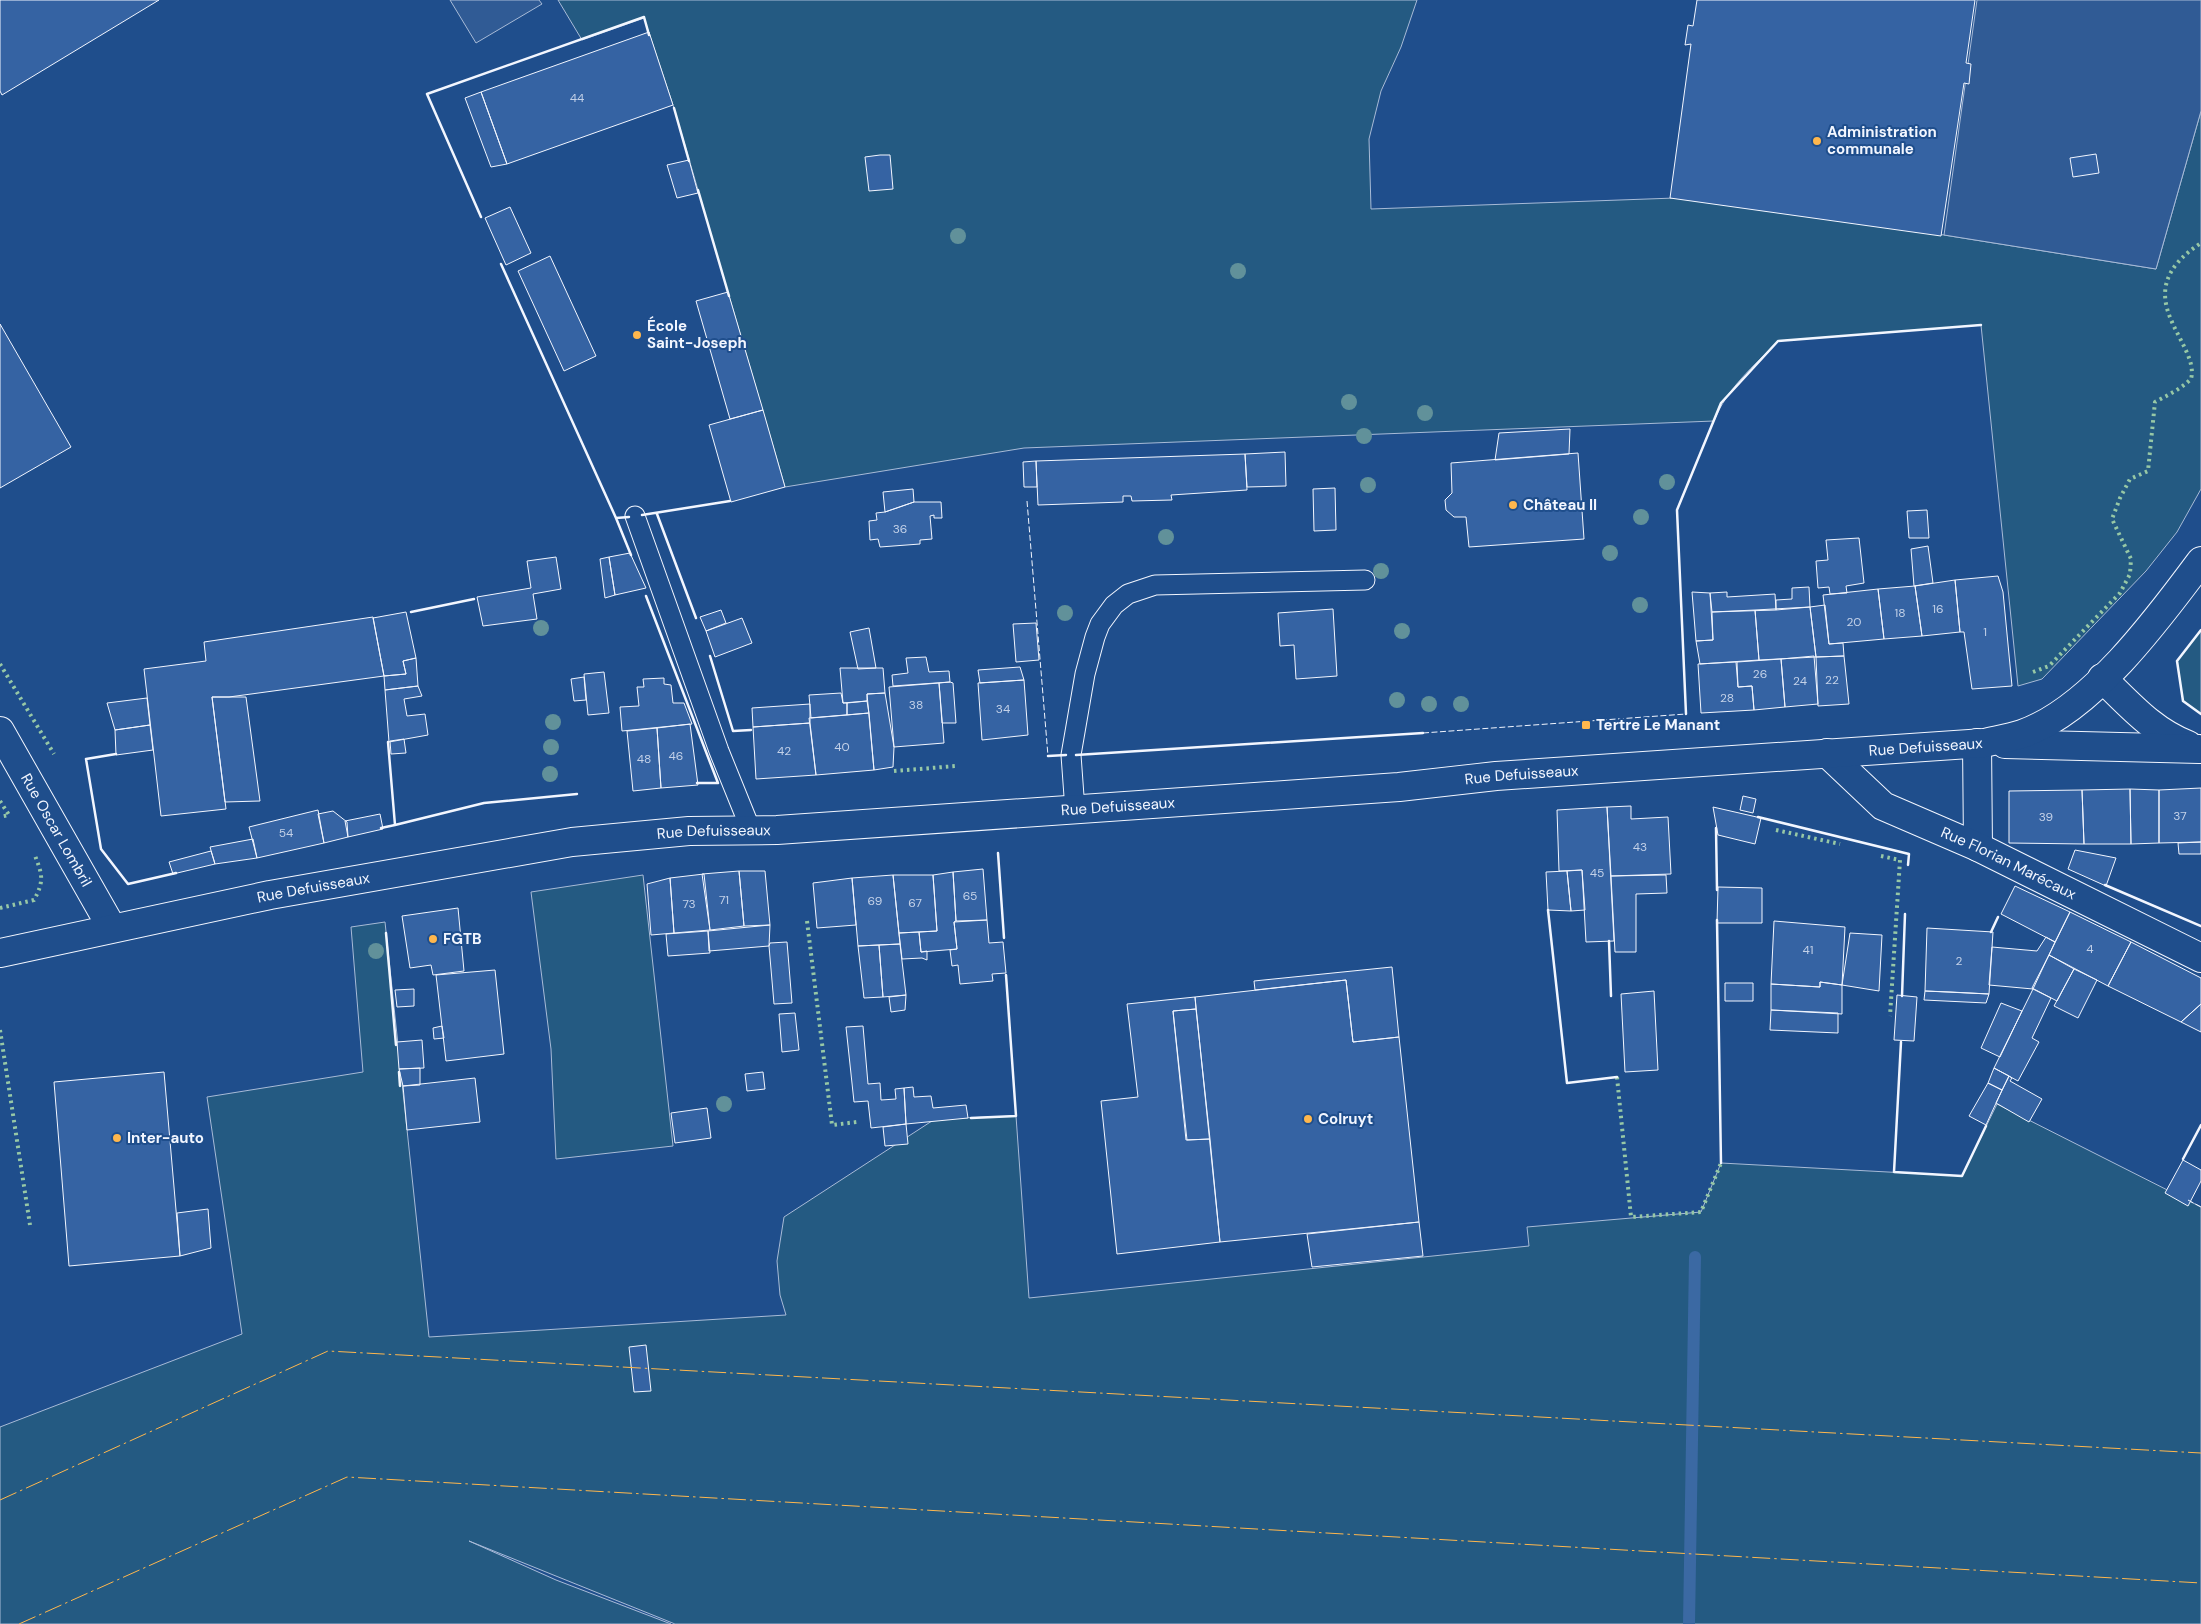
<svg xmlns="http://www.w3.org/2000/svg" width="2201" height="1624" font-family="'DM Sans',sans-serif">
<style>
.green{fill:#245a82;stroke:#a8bbd7}
.parking{fill:#305b95;stroke:#a8bbd7}
.lines{fill:none;stroke-linecap:round;stroke-linejoin:round}
.stream{stroke:#3b69a3;stroke-width:12}
.building{fill:#3563a3;stroke:#f2f6ff}
.lane-casing{stroke:#f2f6ff;stroke-width:21}
.street-casing{stroke:#f2f6ff;stroke-width:30}
.secondary-casing{stroke:#f2f6ff;stroke-width:30}
.lane{stroke:#1f4e8c;stroke-width:19}
.street{stroke:#1f4e8c;stroke-width:28}
.secondary{stroke:#1f4e8c;stroke-width:28}
.hedge{stroke:#97c8a6;stroke-width:4;stroke-dasharray:2.5 4;stroke-linecap:butt}
.fence{stroke:#f2f6ff;stroke-width:1;stroke-dasharray:6 2.5;stroke-linecap:butt}
.wall{stroke:#f2f6ff;stroke-width:2.5}
.power{stroke:#ffb74d;stroke-width:1;stroke-dasharray:18 4 2.5 4;stroke-linecap:butt}
.tree{fill:#61919a}
.poi-dot{fill:#ffb74d;stroke:#1f4e8c;stroke-width:2}
.labels{text-anchor:middle;dominant-baseline:central;stroke-width:4;stroke-linejoin:round;paint-order:stroke}
.number-label{font-size:12px;fill:#c3d1e8}
.poi-label{font-size:15px;font-weight:bold;fill:#f2f6ff;stroke:#1f4e8c;text-anchor:start}
.street-label{font-size:15px;fill:#f2f6ff;stroke:#1f4e8c}
</style>
<rect width="100%" height="100%" fill="#1f4e8c"/>
<path class="green" d="M558 0H1417L1401 47 1381 91 1369 139 1371 209 1675 198 1944 235 2156 269 2201 111V489L2177 532 2146 571 2042 679 2018 686 1981 325 1778 341C1754 366 1727 388 1714 421L1024 448 785 487 674 108 644 18 582 40Z
M2201 630V714L2183 701 2177 661Z
M643 875 673 1146 556 1159 551 1049 531 892Z
M385 922 429 1337 786 1315 780 1295 777 1261 784 1217 935 1119 1016 1116 1029 1298 1529 1246 1527 1227 1701 1212 1721 1163 1962 1176 1997 1104 2201 1207V1624H675L469 1541 556 1580 671 1624H0V1427L242 1334 207 1097 363 1072 351 927Z"/>
<path class="parking" d="M450 0H539L542 4 476 43Z
M1977 0H2201V111L2156 269 1944 235Z"/>
<g class="lines">
<path class="stream" d="M1689 1624 1695 1257"/>
</g>
<path class="building" d="M0 0H159L2 95 0 91Z
M1697 0H1975L1966 63 1971 64 1969 84 1964 83 1941 236 1670 198 1691 44 1685 45 1688 25 1693 26Z
M649 32 673 105 507 164 481 92Z
M481 92 507 164 491 167 465 98Z
M2096 154 2099 173 2073 177 2070 158Z
M880 155H890L893 189 869 191 865 157Z
M689 160 698 193 677 198 667 165Z
M510 207 531 253 506 265 485 218Z
M550 256 596 356 564 371 518 271Z
M728 292 763 410 730 419 696 301Z
M0 324 71 447 0 488Z
M763 410 785 487 731 502 709 425Z
M1570 429 1569 454 1495 460 1499 433Z
M1285 452 1286 486 1247 487 1245 454Z
M1578 453 1584 539 1469 547 1466 517H1454L1446 510 1445 500 1452 493 1451 463Z
M1245 454 1247 490 1171 495 1172 500 1132 501 1131 496H1123V502L1038 505 1036 461Z
M1036 461 1037 487H1024L1023 462Z
M1335 488 1336 530 1314 531 1313 489Z
M913 489 914 502 885 512 883 492Z
M914 502H941L942 518H934V515L930 516 932 539 920 540V544L880 547 878 539 870 540 869 521 877 520 876 513 885 512Z
M1927 510 1929 538H1909L1907 511Z
M1859 538 1864 583 1846 586 1847 593 1830 594 1829 587 1818 588 1816 561 1828 560 1826 540Z
M1928 546 1933 583 1914 586 1911 549Z
M630 553 646 588 615 595 609 557Z
M556 557 561 589 533 594 537 619 483 626 477 597 531 588 527 561Z
M609 557 615 595 605 598 600 559Z
M1998 576 2003 592 2012 686 1972 689 1964 632H1960L1955 580Z
M1955 580 1960 632 1922 636 1915 586Z
M1915 586 1922 636 1884 639 1878 589Z
M1809 587 1810 607 1776 610V600L1792 599V588Z
M1878 589 1884 639 1829 644 1823 595Z
M1692 592 1710 593 1713 640 1696 641Z
M1727 592V597L1775 594 1776 610 1712 612 1710 593Z
M1825 605 1829 644 1843 643 1844 656 1816 657 1810 607Z
M1810 607 1816 657 1759 660 1755 610Z
M1333 609 1337 676 1296 679 1294 645 1280 646 1278 613Z
M721 610 726 623 706 631 700 617Z
M1755 610 1759 660 1700 664 1696 641 1713 640 1712 612Z
M406 612 416 658 403 661 406 674 384 676 373 618Z
M373 617 384 676 229 697H212L226 809 161 816 144 669 206 661 204 642Z
M742 618 752 643 715 657 706 631Z
M1036 623 1039 660 1016 662 1013 624Z
M869 628 876 668 858 669 850 632Z
M1814 656 1818 704 1785 707 1781 659Z
M1844 656 1849 704 1818 706 1816 657Z
M926 657 929 672 949 671 950 682 893 686 892 675 908 673 906 658Z
M416 658 418 686 385 690 384 676 406 674 403 661Z
M1781 659 1785 707 1754 710 1752 686 1738 687 1737 662Z
M1736 662 1738 687 1752 686 1754 710 1701 713 1698 664Z
M1020 667 1024 680 980 683 978 670Z
M840 668H883L885 693 867 694V701L843 703Z
M604 672 609 713 588 715 584 674Z
M584 677 586 700 574 701 571 679Z
M664 678V684L671 685 673 703H684L692 724 622 731 620 707 639 706 637 687H644L643 679Z
M1024 680 1028 735 982 740 978 683Z
M950 682 953 683 956 723H942L939 683Z
M939 683 944 743 894 747 889 687Z
M418 686 422 696 404 699 407 716 425 714 428 735 389 742 385 690Z
M841 693 843 703H847V715L811 718 809 695Z
M885 693 894 747 893 767 874 770 867 694Z
M212 697H246L260 801 225 802Z
M147 698 150 725 115 730 107 703Z
M867 701 869 713 847 715V703Z
M810 704V723L753 727 752 708Z
M869 713 874 770 816 775 809 718Z
M810 723 816 775 756 779 753 727Z
M690 724 698 785 661 788 657 728Z
M150 725 153 750 116 755 115 730Z
M657 728 661 788 633 791 627 731Z
M404 739 406 753 391 754 390 741Z
M2201 788V842L2159 843V790Z
M2130 789 2159 790V843L2131 844Z
M2130 789 2131 844H2084L2082 790Z
M2082 790 2084 844 2009 843V791Z
M1743 796 1756 799 1753 813 1740 810Z
M1631 806V819L1668 817 1671 874 1611 876 1607 807Z
M1607 807 1614 941 1586 942 1582 870 1559 871 1557 810Z
M1713 807 1761 818 1755 844 1718 835Z
M318 810 324 843 257 858 249 827Z
M333 811 347 822 348 837 324 843 318 814Z
M380 814 383 829 348 837 345 821Z
M253 839 257 858 215 864 210 847Z
M2201 842V854H2179L2178 843Z
M2075 850 2116 858 2106 886 2068 869Z
M211 851 215 864 173 874 169 862Z
M983 869 987 920 956 921 953 872Z
M1582 870 1585 910 1571 911 1567 871Z
M739 871H765L770 925 744 926Z
M739 871 744 926 710 930 702 874Z
M1567 871 1571 911 1548 910 1546 872Z
M953 872 956 921 954 922 957 949 921 952 919 932 937 931 933 875Z
M704 874 710 930 674 933 670 878Z
M893 875H933L937 931 899 933Z
M893 875 900 944 858 946 852 878Z
M1666 875 1667 893 1636 894V952H1615L1611 876Z
M670 878 674 933 651 935 647 884Z
M852 878 856 925 817 928 813 883Z
M2015 886 2070 912 2055 942 2001 914Z
M1718 887 1762 888V923H1717Z
M458 908 464 971 433 975 431 965 410 968 402 916Z
M2070 912 2131 942 2108 986 2049 955Z
M987 920 989 943 1003 942 1006 973 992 974 993 981 960 984 958 965 952 966 950 950 957 949 954 922Z
M1774 921 1845 927 1842 985 1820 982V987L1771 984Z
M770 925 769 946 709 951 708 931Z
M1927 928 1993 932 1989 994 1925 991Z
M708 931 710 953 668 956 666 934Z
M919 932 921 952 927 951V960L922 958 902 959 899 933Z
M1850 933 1882 935 1879 991 1842 985Z
M2046 937 2055 942 2033 989 1989 985 1992 947 2037 951Z
M787 942 792 1003 774 1004 769 946 770 943Z
M2131 942 2201 978V1004L2181 1022 2108 986Z
M900 944 906 995 883 997 879 945Z
M879 945 883 997 864 998 858 946Z
M2049 955 2074 969 2057 1001 2032 988Z
M1392 967 1399 1037 1353 1042 1346 980 1255 990 1254 981Z
M2074 969 2097 980 2078 1018 2054 1006Z
M495 970 504 1054 446 1061 436 975Z
M1346 980 1353 1042 1399 1037 1419 1222 1220 1242 1195 997Z
M1820 982 1842 985V1014L1771 1010V984L1820 987Z
M1725 983H1753V1001H1725Z
M414 989V1006L397 1007 395 990Z
M2033 989 2051 998 2032 1038 2039 1042 2018 1081 1994 1068Z
M1654 991 1658 1070 1625 1072 1621 994Z
M1925 991 1951 992 1989 994 1986 1003 1924 1000Z
M906 995 905 1010 891 1012 889 997Z
M1897 995 1917 997 1914 1041 1894 1040Z
M1195 997 1196 1009 1173 1011 1186 1140 1210 1139 1220 1242 1117 1254 1101 1101 1138 1097 1127 1004Z
M2001 1003 2022 1011 2000 1057 1981 1048Z
M2201 1004V1032L2181 1022Z
M1196 1009 1210 1139 1187 1140 1173 1011Z
M1771 1010 1838 1013V1033L1770 1030Z
M795 1013 799 1050 782 1052 779 1014Z
M442 1026 444 1038 434 1039 433 1028Z
M863 1026 868 1084 880 1083 881 1100 896 1099 895 1089 904 1088 906 1124 871 1128 868 1101 854 1102 846 1027Z
M422 1040 424 1068 399 1069 397 1042Z
M420 1068V1085L403 1086 399 1069Z
M1994 1068 2009 1076 2002 1090 1988 1083Z
M164 1072 180 1256 69 1266 54 1082Z
M763 1072 765 1089 747 1091 745 1074Z
M2009 1076 2012 1078 2010 1081 2042 1099 2029 1122 1996 1103Z
M475 1078 480 1122 407 1130 403 1086Z
M1988 1083 2002 1090 1986 1125 1969 1116Z
M913 1087 914 1097 931 1096 933 1108 966 1105 968 1118 906 1124 904 1088Z
M707 1108 711 1138 675 1143 671 1113Z
M906 1124 908 1144 885 1146 883 1127Z
M2183 1160 2201 1170V1181L2188 1206 2165 1193Z
M208 1209 211 1248 180 1256 177 1213Z
M1419 1222 1423 1256 1312 1267 1307 1234Z
M646 1345 651 1391 634 1392 629 1347Z"/>
<g class="lines">
<g class="lane-casing">
<path id="lane" d="M635 516 719 751 751 830
M1075 810 1071 755 1085 674 1095 637 1100 624 1114 605 1128 594 1155 585 1365 580"/>
</g>
<g class="street-casing">
<g id="street">
<path id="s1" d="M0 731 112 928"/>
<path d="M1977 743 1978 847"/>
<path id="s2" d="M1827 753 1883 806 1978 847 2201 958"/>
</g>
</g>
<g class="secondary-casing">
<g id="secondary">
<path d="M2102 678C2130 705 2152 731 2188 745"/>
<path d="M2005 744 2199 749"/>
<path id="s3" d="M0 953 270 895 572 842 689 831 777 830 1399 787 1496 776 1984 743C1997 740 2010 738 2022 734 2091 710 2158 619 2201 561"/>
</g>
</g>
<use href="#lane" class="lane"/>
<use href="#street" class="street"/>
<use href="#secondary" class="secondary"/>
<path class="hedge" d="M0 664 54 754
M2033 672 2049 666 2120 593 2130 574 2131 559 2112 519 2120 498 2130 479 2148 471 2155 402C2168 395 2181 389 2191 379 2201 342 2121 295 2201 243
M894 771 956 766
M0 801 9 815 0 817
M1776 830 1840 844
M1881 856 1900 860 1890 1016
M0 908 34 900C45 880 42 874 34 853
M807 921 832 1125 857 1122
M0 1030 30 1225
M1617 1077 1631 1217 1701 1212 1721 1163"/>
<path class="fence" d="M1027 501 1048 756
M1423 733 1686 714
M2188 1200 2201 1207"/>
<path class="wall" d="M674 108 689 161
M698 190 729 296
M481 217 427 94 644 17 649 35
M501 264 616 518 629 517
M657 514 696 618
M642 515 730 501
M616 518 631 555
M646 596 718 783H697
M411 612 474 599
M2201 630 2177 661 2183 701 2201 714
M710 656 733 731 751 730
M1686 714 1677 510 1721 403 1778 341 1981 325
M116 754 86 759 101 849 128 884 176 873
M1076 755 1423 733
M1048 756 1066 755
M1758 817 1909 854 1908 865
M395 825 484 803 577 794
M381 828 395 825 388 742
M1716 828 1717 890
M998 853 1004 938
M2105 885 2201 926
M1548 910 1567 1083 1617 1077
M1717 920 1721 1163
M1991 932 1998 917
M386 933 396 1045
M1609 941 1611 996
M1902 996 1905 914
M1901 1042 1894 1172 1962 1176 1986 1126
M399 1072 400 1086
M971 1118 1016 1116 1006 975
M2183 1159 2201 1125"/>
<path class="power" d="M0 1500 328 1351 2201 1453
M19 1624 347 1477 2201 1583"/>
</g>
<g class="tree">
<circle cx="958" cy="236" r="8"/>
<circle cx="1238" cy="271" r="8"/>
<circle cx="1349" cy="402" r="8"/>
<circle cx="1425" cy="413" r="8"/>
<circle cx="1364" cy="436" r="8"/>
<circle cx="1667" cy="482" r="8"/>
<circle cx="1368" cy="485" r="8"/>
<circle cx="1641" cy="517" r="8"/>
<circle cx="1166" cy="537" r="8"/>
<circle cx="1610" cy="553" r="8"/>
<circle cx="1381" cy="571" r="8"/>
<circle cx="1640" cy="605" r="8"/>
<circle cx="1065" cy="613" r="8"/>
<circle cx="541" cy="628" r="8"/>
<circle cx="1402" cy="631" r="8"/>
<circle cx="1397" cy="700" r="8"/>
<circle cx="1429" cy="704" r="8"/>
<circle cx="1461" cy="704" r="8"/>
<circle cx="553" cy="722" r="8"/>
<circle cx="551" cy="747" r="8"/>
<circle cx="550" cy="774" r="8"/>
<circle cx="376" cy="951" r="8"/>
<circle cx="724" cy="1104" r="8"/>
</g>
<g class="poi-dot">
<circle cx="1817" cy="141" r="5"/>
<circle cx="637" cy="335" r="5"/>
<circle cx="1513" cy="505" r="5"/>
<rect x="1581" y="720" width="10" height="10" rx="2.5"/>
<circle cx="433" cy="939" r="5"/>
<circle cx="1308" cy="1119" r="5"/>
<circle cx="117" cy="1138" r="5"/>
</g>
<g class="labels">
<g class="number-label">
<text x="577" y="98">44</text>
<text x="900" y="529">36</text>
<text x="1938" y="609">16</text>
<text x="1900" y="613">18</text>
<text x="1854" y="622">20</text>
<text x="1985" y="632">1</text>
<text x="1760" y="674">26</text>
<text x="1832" y="680">22</text>
<text x="1800" y="681">24</text>
<text x="1727" y="698">28</text>
<text x="916" y="705">38</text>
<text x="1003" y="709">34</text>
<text x="842" y="747">40</text>
<text x="784" y="751">42</text>
<text x="676" y="756">46</text>
<text x="644" y="759">48</text>
<text x="2180" y="816">37</text>
<text x="2046" y="817">39</text>
<text x="286" y="833">54</text>
<text x="1640" y="847">43</text>
<text x="1597" y="873">45</text>
<text x="970" y="896">65</text>
<text x="724" y="900">71</text>
<text x="875" y="901">69</text>
<text x="915" y="903">67</text>
<text x="689" y="904">73</text>
<text x="2090" y="949">4</text>
<text x="1808" y="950">41</text>
<text x="1959" y="961">2</text>
</g>
<g class="poi-label">
<text x="1827" y="132">Administration<tspan x="1827" dy="17">communale</tspan></text>
<text x="647" y="326">École<tspan x="647" dy="17">Saint-Joseph</tspan></text>
<text x="1523" y="505">Château II</text>
<text x="1596" y="725">Tertre Le Manant</text>
<text x="443" y="939">FGTB</text>
<text x="1318" y="1119">Colruyt</text>
<text x="127" y="1138">Inter-auto</text>
</g>
<g class="street-label">
<text stroke="none"><textPath href="#s3" startOffset="1940">Rue Defuisseaux</textPath></text>
<text stroke="none"><textPath href="#s3" startOffset="1535">Rue Defuisseaux</textPath></text>
<text stroke="none"><textPath href="#s3" startOffset="1130">Rue Defuisseaux</textPath></text>
<text stroke="none"><textPath href="#s1" startOffset="114">Rue Oscar Lombril</textPath></text>
<text stroke="none"><textPath href="#s3" startOffset="725">Rue Defuisseaux</textPath></text>
<text stroke="none"><textPath href="#s2" startOffset="215">Rue Florian Marécaux</textPath></text>
<text stroke="none"><textPath href="#s3" startOffset="320">Rue Defuisseaux</textPath></text>
</g>
</g>
</svg>
